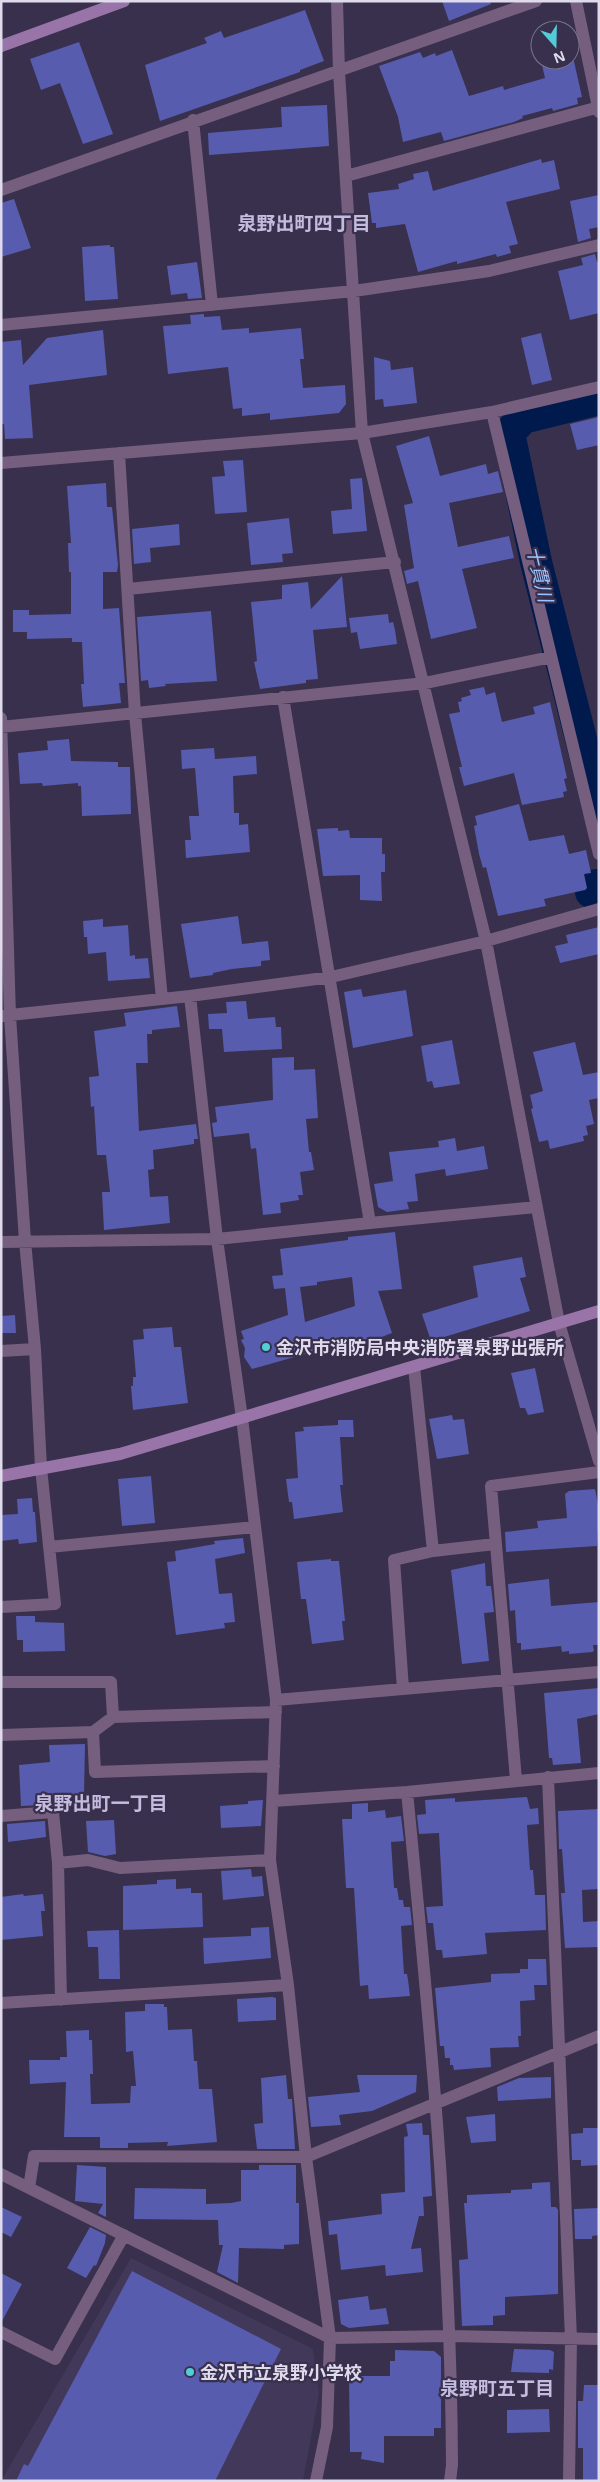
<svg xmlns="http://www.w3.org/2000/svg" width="600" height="2482" font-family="'Open Sans','Noto Sans JP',sans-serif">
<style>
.built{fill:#42385a}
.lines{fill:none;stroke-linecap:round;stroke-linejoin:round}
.river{stroke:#001a4e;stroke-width:32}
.building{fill:#575caf;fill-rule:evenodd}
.street{stroke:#765e7f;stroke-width:12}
.secondary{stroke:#9974a8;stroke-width:12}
.poi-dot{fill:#52ccd6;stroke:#38304c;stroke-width:2}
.labels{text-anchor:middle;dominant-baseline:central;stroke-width:4.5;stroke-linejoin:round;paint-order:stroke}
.poi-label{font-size:18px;font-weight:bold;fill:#dfdbec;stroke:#38304c;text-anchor:start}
.neighbourhood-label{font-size:19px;font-weight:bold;fill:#c4bcde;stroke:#38304c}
.water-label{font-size:19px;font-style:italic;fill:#9cc2ff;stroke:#38304c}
</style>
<rect width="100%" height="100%" fill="#38304c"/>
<path class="built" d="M131 2258 313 2349 319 2394 303 2481H1Z"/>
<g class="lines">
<path class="river" d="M599 399 523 418 509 433 536 562 599 810
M591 892 597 885"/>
</g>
<path class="building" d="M442 1H490L491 4 449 21Z
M305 10 324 61 300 70V72L160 121 145 65 207 43 204 38 221 31 224 38Z
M79 42 113 134 83 144 60 83 41 90 30 59Z
M452 50 469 96 503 86 504 90 545 78 542 65 570 60 573 57 582 97 577 98 578 104 553 111 552 108 522 116 523 118 514 122 444 141 441 132 403 142 398 117 379 66 420 52 423 58 435 53 436 56Z
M327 105 329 146 209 155 208 133 282 127 281 107Z
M541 159 542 163 554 160 560 189 506 202 518 244 509 246 511 253 497 257 496 254 457 264V261L418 272 405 224 376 228V223H372L368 193 399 189 398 184 414 179 413 174 428 171 433 191Z
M599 195V227L589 229 591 238 578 242 570 201Z
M14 199 31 248 1 257V203Z
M110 245V247H114L118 299 85 301 82 247Z
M595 254 597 262H599V313L570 320 558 271 583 265 581 258Z
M197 262 202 298 188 299 187 293 171 295 167 266Z
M204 314V317L220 316 222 330 249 328V333L301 328 304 359H300L303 388 345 385 346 404 339 413 270 420V413L242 416V408L233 409 228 367 168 374 163 326 191 324 190 315Z
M103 330 107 375 29 385 33 438 5 439 4 424H1V342L21 340 23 365 47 338Z
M541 333 552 380 532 385 521 338Z
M374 357 390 361 391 370 413 367 417 403 384 407 383 399 375 400Z
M599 417V445L577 450 570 424Z
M429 436 440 476 486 464 488 474 498 471 503 492 449 503 458 547 509 536 514 558 462 569 477 628 431 639 418 581 407 584 404 571 414 568 404 505 413 503 396 446Z
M243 460 247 512 215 514 212 477 225 476 223 461Z
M362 478 367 531 333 534 331 511 352 509 350 479Z
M106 483 107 507H112L118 565 117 572H103V609L119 608 125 683H119L121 703 83 707 81 684H84L82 642H72V638L27 639V632H13V610H29V615L71 614V572H69L68 543H71L67 486Z
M289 518 293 553 282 554 283 562 251 565 247 523Z
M179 524 180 545 150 548 151 562 134 564 132 529Z
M342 576 347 627 313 630 318 679 306 680V683L260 689 254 662 257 661 251 602 282 599V585L308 582 311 609Z
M211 611 217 681 165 684 166 686 149 688 148 680 141 681 137 617Z
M388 614 389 623 393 622 395 630 397 644 360 649 357 632 351 633 349 618Z
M484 687 486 695 495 692 502 722 535 714 533 707 550 702 567 778 564 779 567 791 563 792 564 797 522 805 514 773 464 786 459 767H462L449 714 460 712 458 702 462 701 461 698 471 695 469 690Z
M69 739 71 761 118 762V767H130L131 814 82 816 81 786H78V783L43 786 42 783 20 784 18 753 48 750 47 741Z
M214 748 215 759 256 756 257 774 233 776 234 813H239V825L248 824 250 852 186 858 185 840H191L189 816H199L195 768 182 769 181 750Z
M519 804 529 841 564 835 569 854 586 850 591 873 584 874 587 888 585 890 544 899 546 906 498 916 486 867 483 868 479 854 474 826 477 825 475 816Z
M338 828V831L349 830 350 838H382V854H385V872H381L382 901 360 900V875L323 876 317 829Z
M238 916 242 944 268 941 270 960 261 961V966L232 969 213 973V975L190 978 181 924Z
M103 919V927L128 925 130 956 135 955V959L148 958 150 978 108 981 106 952 88 954 87 937H84L83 921Z
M599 927V954L560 963 555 946 568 943 566 935Z
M361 989 363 997 406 990 413 1036 353 1048 344 992Z
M246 1001 248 1019 275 1017 276 1027H281L282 1049 224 1052 222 1029H209L208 1014 227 1013 226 1002Z
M177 1006 180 1027 152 1030V1034H147L148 1063H136L139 1131 196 1124 198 1139H194V1144L153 1150 154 1169 148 1170 150 1197 168 1196 170 1223 104 1230 102 1192H110L106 1155H97L94 1106 91 1107 89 1077 99 1076 94 1031 126 1026 124 1013Z
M452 1040 460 1084 434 1088 432 1081 427 1082 421 1046Z
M575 1042 583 1075 599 1072V1098L589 1100 594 1124 586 1126 588 1135 583 1136 584 1141 550 1149 548 1140 539 1142 531 1109 533 1108 530 1095 543 1091 533 1052Z
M294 1057V1070L315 1069 318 1118 306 1119 309 1152H311L314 1170 300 1172 303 1195H298L299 1200 280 1203 281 1213 263 1215 256 1148 251 1149 249 1133 214 1137 212 1123 217 1122 215 1107 273 1100 272 1058Z
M455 1138 457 1151 484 1146 488 1169 446 1176 445 1169 415 1174 418 1201 407 1202 409 1209 387 1212 378 1207 374 1184 393 1181 389 1152 439 1147 438 1141Z
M395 1232 402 1289 378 1291 392 1333 356 1347 355 1344 345 1347 344 1343 252 1369 244 1357 245 1348 241 1340 244 1339 241 1331 288 1315 285 1288 274 1289 272 1276 283 1275 280 1249 348 1240V1237ZM352 1277 355 1306 305 1322 300 1287 317 1285V1282Z
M522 1257 526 1277 520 1278 530 1311 431 1341 422 1314 478 1297 473 1266Z
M15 1315 16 1333H1V1316Z
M172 1327 174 1347H181L188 1403 133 1410 131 1386H133V1377H136L133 1340 144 1339 143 1329Z
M535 1368 544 1412 528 1415 525 1408H520L511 1373Z
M452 1415 453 1420 464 1419 469 1454 437 1459 429 1419Z
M338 1420H353L354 1437H340L343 1485H340L343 1512 294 1519 292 1502H289L286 1479 298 1478 295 1432 304 1431 303 1427 338 1425Z
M151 1476 155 1523 122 1526 118 1479Z
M595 1489 599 1509 597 1546 506 1552 505 1532 538 1528 537 1521 567 1518 565 1494 569 1491Z
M32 1498 33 1512H35L37 1542 19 1544 18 1539 1 1541V1515L18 1514 17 1499Z
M243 1538 245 1553 215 1559 219 1594 232 1593 235 1622 224 1623 225 1628 176 1635 167 1562 176 1561 175 1551 215 1544 214 1541Z
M331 1559V1561H339L345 1621H342L344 1640 312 1644 306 1599H301L297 1562Z
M485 1563 486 1586H491L494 1612 484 1613 489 1661 462 1664 451 1570Z
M549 1579 551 1606 599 1602V1645H593L594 1651 592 1652 569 1654V1651L562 1652 561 1646 521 1650V1643H517L515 1610 510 1611 508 1584Z
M16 1616H35V1622L64 1623 65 1651 23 1652V1640H17Z
M599 1688V1714L577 1719 581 1763 553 1765 552 1758H549L544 1693Z
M85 1744 84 1796 43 1800V1805L21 1806 19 1765 50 1762 49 1745Z
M455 1798V1802L527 1797 530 1809 538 1808 539 1824 527 1825 530 1870H533L535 1895H545L546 1930 485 1933 487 1954 443 1958 442 1950H436L433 1923H428L426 1907 443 1906 439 1833 419 1834 417 1815 426 1814 425 1800Z
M263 1800 261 1826 221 1828 220 1806 248 1804V1801Z
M368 1803V1812L385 1810 386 1818 401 1816 404 1841 391 1842 394 1888H397L399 1900H403L404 1907H410L412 1925 401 1926 404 1974H407L408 1980 410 1996 369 1999 368 1985 360 1986 354 1888H346L342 1819H352V1804Z
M599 1809V1889L582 1890 583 1922 599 1921V1947L565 1948 561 1893H565L562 1849H559L558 1811Z
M114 1820 116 1854 105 1856 88 1852 86 1821Z
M45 1821 46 1837 8 1842 7 1824Z
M251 1869 252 1877 262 1876 264 1896 223 1900 221 1871Z
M176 1879V1889L191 1888V1893H202L203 1927 123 1930V1886L157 1884V1880Z
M23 1894 24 1896 43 1894 45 1911H41L43 1936 1 1940V1897Z
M269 1927 271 1958 204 1964 203 1938 251 1936V1928Z
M119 1930 120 1979H99L98 1947H88L87 1931Z
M528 1959H546L547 1985H534L535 2000 520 2001 521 2036H518L519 2047 490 2048 491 2067 454 2070 453 2065H450V2058H445L444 2046H440L435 1988 491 1982V1974L520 1973V1969H528Z
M272 1997 276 1998V2020L238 2022 237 1999Z
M145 2004H164V2007H167L168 2030 192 2029 194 2061H197L199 2089H212L217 2142 167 2146 168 2142 128 2143V2148H100V2137H64L66 2082 30 2084 29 2060H60V2057H67L66 2031 89 2030V2040H92L93 2074H90L91 2104 130 2103 131 2086H136L133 2051 126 2052 125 2012 145 2011Z
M286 2075 288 2099H292L295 2149H257L254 2124 263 2123 261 2078Z
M357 2075H417L416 2092 372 2111 339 2115 341 2125 311 2127 308 2097 360 2092Z
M551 2077V2098L498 2101 497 2087 519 2078Z
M495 2114 496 2141 471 2143 466 2117Z
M422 2123 423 2135H429L432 2196 423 2197 424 2216H419L411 2249 421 2248 423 2272 386 2276 385 2265 341 2270 337 2234 329 2235 328 2221 382 2214 381 2194 405 2192 404 2137 408 2136 406 2124Z
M583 2128H599V2165L581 2166V2160H572L571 2134 583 2133Z
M77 2165 106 2167V2217L98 2213 103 2204 75 2201Z
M259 2165H296V2203H299V2244L284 2245V2249L239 2248 238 2283 217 2272 223 2245H219L218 2220 134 2219 135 2188 206 2189V2204L231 2203 241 2201V2170H259Z
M550 2182 551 2207H556L558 2210V2294L505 2297V2315L493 2316V2325L462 2326 459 2260 468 2259 464 2203H467V2195L511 2193V2190L532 2189V2183Z
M1 2207 22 2217 11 2237 1 2232Z
M599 2208V2235L592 2236V2239H575L574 2209Z
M90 2227 106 2235 105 2243 96 2266 94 2265 86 2278 67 2268Z
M132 2271 281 2349 215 2481H16L24 2464 28 2466Z
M1 2273 22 2284 1 2323Z
M368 2296 370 2310 386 2308 389 2324 349 2328 341 2324 338 2300Z
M514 2349 550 2350 554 2352 553 2370 549 2369V2373L511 2372Z
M395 2350 434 2351 441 2357V2428H434V2436H384V2463L361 2459 362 2452H350L349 2376H390V2361H395Z
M584 2385H599V2481H583V2448H578V2401H583Z
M549 2409 550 2432 507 2433V2410Z"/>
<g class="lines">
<path class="street" d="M337 1 339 72 362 433 486 941 559 1323 599 1461
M576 1 599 112
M193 120 212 305
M346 176 599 107
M1 190 536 1
M1 325 354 291 489 271 599 245
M492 412 599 854
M119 453 135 714 162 999
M1 463 362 433 492 412 599 387
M128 589 395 562
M1 718 10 1016 25 1241 35 1349 41 1468 55 1604 1 1607
M1 727 425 683 551 657
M190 996 217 1239 242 1418 276 1700 270 1860 288 1985 306 2157 330 2338 327 2427 316 2481
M1 1016 190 996 331 977 486 941 599 909
M370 1223 536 1207
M1 1242 217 1239 370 1223 283 697
M1 1351 35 1349
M49 1547 255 1527
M433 1551 495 1544
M1 1682H111L113 1717 276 1712
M403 1689 394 1560 433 1551 414 1367
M276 1700 599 1672
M93 1732 113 1717
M1 1735 93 1732 95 1772 274 1766
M548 1777 571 2339 569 2481
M516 1780 491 1486 599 1472
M407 1792C429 2016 451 2240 452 2465L450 2481
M273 1801 407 1792 599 1773
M1 1816 53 1812 58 1863 88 1860 120 1868 270 1860
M58 1863 61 2000
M1 2003 288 1985
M1 2174 330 2338 450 2336 599 2339
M29 2188 34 2156 306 2157 599 2036
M1 2332 55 2359 124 2235"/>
<path class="secondary" d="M1 46 124 1
M1 1476 120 1454 599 1311"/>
</g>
<g class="poi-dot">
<circle cx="266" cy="1347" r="5"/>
<circle cx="190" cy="2372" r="5"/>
</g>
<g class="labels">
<g class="poi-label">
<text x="276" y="1347">金沢市消防局中央消防署泉野出張所</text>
<text x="200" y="2372">金沢市立泉野小学校</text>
</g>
<g class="neighbourhood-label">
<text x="304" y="223">泉野出町四丁目</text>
<text x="101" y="1803">泉野出町一丁目</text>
<text x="497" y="2388">泉野町五丁目</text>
</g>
<g class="water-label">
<text transform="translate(540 574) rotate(77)">十貫川</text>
</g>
</g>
<rect width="600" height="2482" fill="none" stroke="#dfdbec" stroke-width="5"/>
<g transform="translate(555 45) rotate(160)"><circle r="24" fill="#38304c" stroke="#7b748c"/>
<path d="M0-4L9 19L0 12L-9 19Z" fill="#52ccd6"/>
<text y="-8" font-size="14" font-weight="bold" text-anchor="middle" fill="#dfdbec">N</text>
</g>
</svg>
